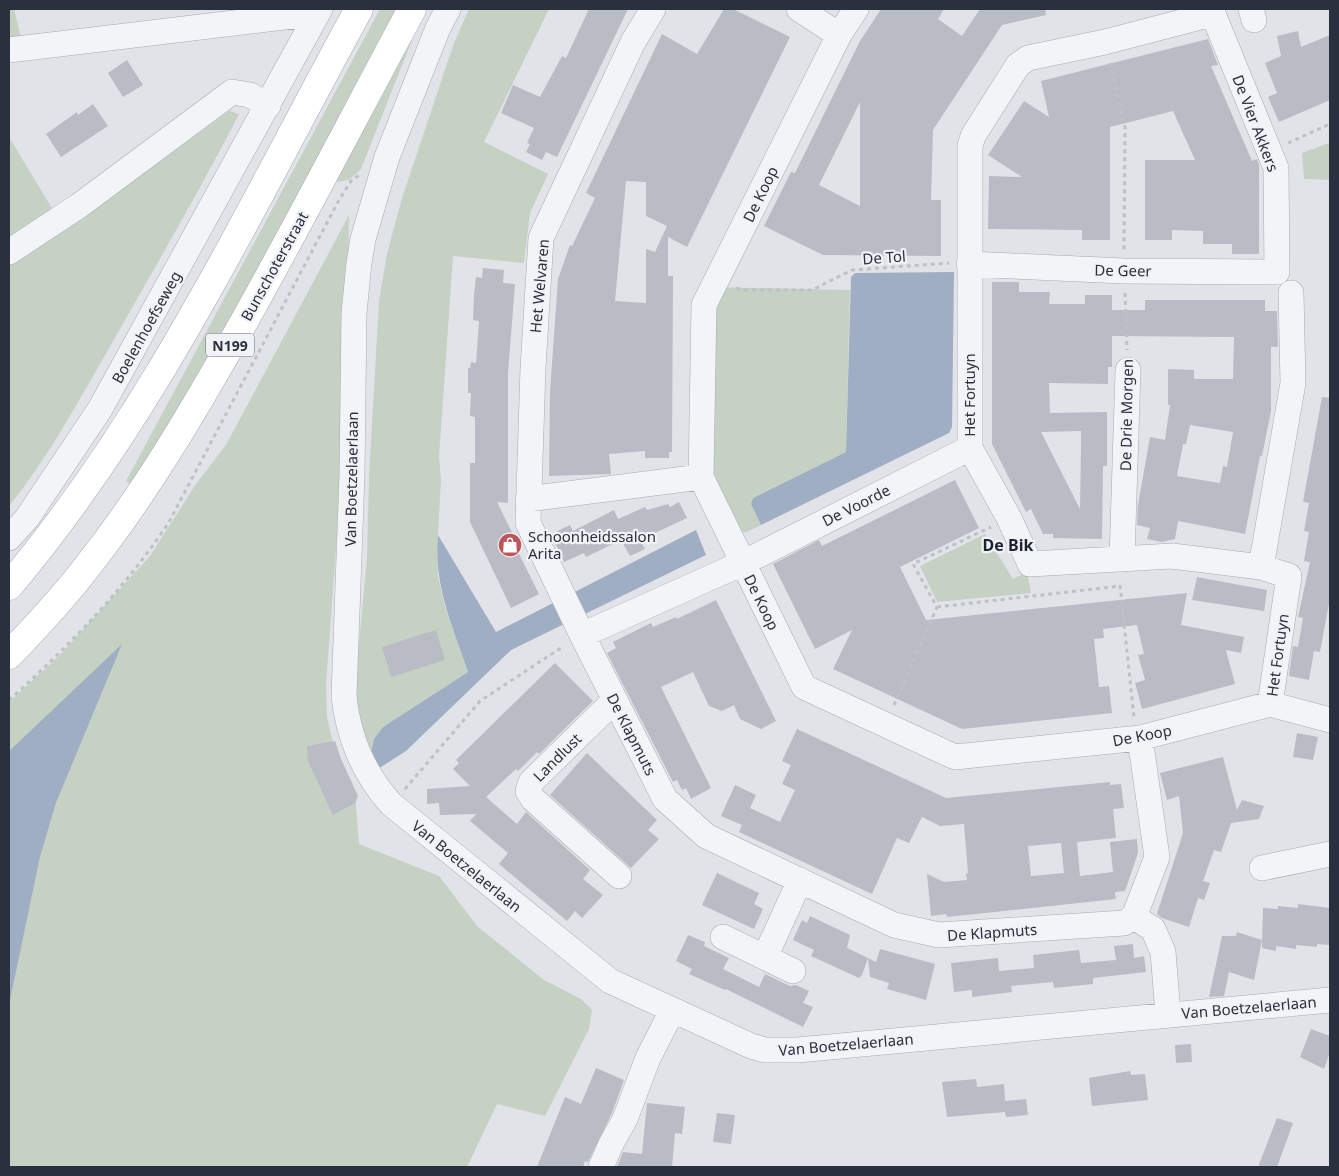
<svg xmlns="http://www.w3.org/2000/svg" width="1339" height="1176" font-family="'Noto Sans',sans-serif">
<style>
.green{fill:#c5d1c3}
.water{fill:#a0aec4}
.building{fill:#b9bcc4;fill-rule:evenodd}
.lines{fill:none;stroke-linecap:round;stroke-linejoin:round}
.minor-casing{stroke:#a7aab2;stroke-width:26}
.major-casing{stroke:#a2a7b2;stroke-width:29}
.path{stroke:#bfc1c7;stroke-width:3;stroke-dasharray:4 4;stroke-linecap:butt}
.minor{stroke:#f3f4f7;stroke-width:25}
.major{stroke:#fff;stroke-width:28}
.labels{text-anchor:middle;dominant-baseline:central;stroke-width:4.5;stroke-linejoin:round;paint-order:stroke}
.shield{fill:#f0f2f6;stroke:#666a75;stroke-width:1}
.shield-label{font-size:14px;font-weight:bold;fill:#2b303e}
.street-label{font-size:15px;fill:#2b303e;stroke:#f0f2f6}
.poi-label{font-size:15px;fill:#2b303e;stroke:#f0f2f6;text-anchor:start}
.neighbourhood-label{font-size:16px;font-weight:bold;fill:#1d222f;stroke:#f0f2f6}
</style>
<rect width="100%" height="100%" fill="#e1e3e8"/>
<path class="green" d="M9 9H14L21 38 9 40Z
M380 9H400L240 307 133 486 126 481Z
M469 9H549L484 142 548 174 530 213 524 263 453 256 439 457 441 480 437 551 438 577 445 607 468 672 383 727 369 764 353 707 367 558 369 477 379 301 387 254 402 198 454 43Z
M414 35 361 169 349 180 336 182Z
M229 111 239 114C199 192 155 267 112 343 82 395 47 460 9 506V262L154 166Z
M1330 132V180L1304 179 1302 153 1329 143Z
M9 137 53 210 9 238Z
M349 215 348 288 337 535 326 684 327 717 332 739 355 794 359 844 439 876 477 926 544 980 581 999 592 1010 589 1029 545 1116 497 1104 467 1167H9V1002L40 857 56 803 121 645 9 751V702L58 657 150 556 196 484 226 445Z
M711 287 850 290 846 452 753 498 751 504 761 525 747 532H739L707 469Z
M985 534 1013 579 1027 572 1031 593 937 602 920 566Z"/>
<path class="water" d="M954 272 952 427 949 433 761 525 751 504 753 498 846 452 851 277 855 273Z
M696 530 706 555 511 650 406 751 381 767H371L369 764 374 739 383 727 468 672C453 627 433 585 438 535L496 632Z
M122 644 56 803 40 857 9 1005V751Z"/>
<path class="building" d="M589 9H628L557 157 546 152 542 160 526 152 530 144 527 143 534 128 501 113 513 85 540 97 562 56 566 58Z
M724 9H733L790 37 687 247 668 237V276H673L672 452H669V458H645V451L609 454 611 474 549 476 550 392 558 279 570 245 572 246 595 198 586 193 662 34 697 54ZM626 181 646 182V216L667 226 655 252 646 249V303L615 301Z
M881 9H944L938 19 962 36 980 9H1045L1046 15 1002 25 933 130 931 200H941V256L823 255 764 226 791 172 795 173 860 41ZM860 102V206L819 185Z
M1298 31 1301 47 1330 35V100L1279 122 1268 97 1277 93 1265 63 1281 56 1277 36Z
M1208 39 1218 65 1211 66 1252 161 1257 159 1259 165V254H1232V244H1203V231L1172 230V240H1145V160H1195L1173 111 1110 127V240H1082V230L988 229 989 176 1022 177 988 155 1024 101 1049 117 1041 81Z
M127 60 143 85 123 97 108 73Z
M93 104 108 126 61 157 46 134 77 112 78 115Z
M483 268 504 270 503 283 515 284 508 373V503L497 502 520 549 517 550 539 594 511 608 470 522V463H475V417L470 416 471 393H468V368H470L471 362 476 363 479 321 473 320 474 295 476 277 482 278Z
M992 282H1019V292H1050L1049 304H1085V295H1112V310H1145V300H1265V311H1277L1278 347H1271V411L1262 456H1260L1245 534 1178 521 1175 539 1162 542 1147 539 1150 528 1137 525 1138 505 1150 437 1165 440 1170 405H1168V369L1194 370V379H1233L1234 337 1112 336V367H1108V384L1049 383 1050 413 1107 412V466H1103L1102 539 1053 538V534H1043L1031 509 1026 512 992 444ZM1190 425 1233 432 1227 467 1223 466 1220 483 1177 476 1183 444H1186ZM1081 431V448L1080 509 1041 432Z
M1322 397 1330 398V598L1320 652 1314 651 1309 680 1289 676 1293 646 1298 647 1303 618 1298 617 1310 562 1304 561 1309 532 1304 531 1309 503 1303 502Z
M955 480 979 528 900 567 926 620 1187 593 1181 625 1244 637 1241 653 1226 650 1235 684 1142 709 1135 683 1145 680 1138 655 1144 654 1137 625 1103 629 1104 638 1094 639 1099 687 1109 686 1112 713 962 729 833 669 852 630 815 649 773 564 819 540 822 546Z
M679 502 687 518 640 540 645 549 630 556 621 540 586 557 584 553 564 562 551 534 570 525 573 531 614 510 618 519 645 507 647 510 668 504 670 507Z
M1197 577 1267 590 1264 611 1192 600Z
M716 600 776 721 761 729 740 719 734 705 722 711 709 706 693 672 661 687 711 788 691 799 686 788 682 790 677 780 673 782 607 653 616 648 613 642 651 623 653 627 676 617 677 619Z
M436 630 445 660 391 677 382 647Z
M555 663 593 701 539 754 537 752 518 771 516 769 486 797 517 824 526 812 590 870 583 879 603 895 582 918 575 911 567 921 499 864 508 853 470 821 476 814 440 815 439 803 427 804V789L470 786 453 769 459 763 456 760Z
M797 729 946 798 1110 782V785L1121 784 1124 808 1113 809 1116 838 1077 842 1080 876 1113 872 1110 842 1137 839 1138 853 1125 891 1115 892 1116 899 947 917 946 914 931 916 927 874 944 882 967 880 966 874 968 873 964 824 940 826 922 817 909 843 897 838 872 894 739 832 742 825 721 816 735 785 756 795 750 808 780 822 795 790 782 784 791 765 782 761ZM1061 843 1064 873 1031 876 1028 846Z
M1297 733 1318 737 1313 760 1293 757Z
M335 741 341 759 358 796 355 803 333 815 308 761 307 746Z
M587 753 657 820 648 830 659 839 631 868 550 795Z
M1223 757 1237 810 1242 800 1264 806 1259 819 1231 823 1221 852 1214 850 1203 881 1210 883 1204 900 1198 898 1189 927 1162 918 1157 914 1183 833 1179 796 1167 800 1160 773Z
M717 873 759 893 754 904 763 909 754 929 702 905Z
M1298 904 1330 908V945L1317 944V947L1296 945V949L1276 946V951L1262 948 1263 908 1278 909V906L1298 908Z
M810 916 850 935 847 948 868 958 862 975 859 978 811 956 814 950 793 940 802 920 807 923Z
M1237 932 1262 940 1254 980 1229 972 1224 996 1209 997 1222 936H1236Z
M688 935 705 942 704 946 729 958 723 969 759 987 765 974 790 986 796 985 809 991 803 1003 813 1007 803 1027 726 989 725 990 689 974 692 969 676 961Z
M1133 944 1134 958 1144 956 1146 972 1093 978V984L1054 988 1053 982 1011 986 1012 992 972 997V990L954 992 951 963 998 958 999 971 1034 968 1033 955 1079 950 1081 963 1116 960 1114 946Z
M880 949 935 964 926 1000 887 989 889 983 870 977 868 958 876 962Z
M1311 1029 1330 1036V1052L1324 1069 1300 1057Z
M1191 1044 1192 1062 1176 1063 1175 1045Z
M596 1068 624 1080 612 1113 588 1162 585 1161 583 1167H537L565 1097 581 1104Z
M1130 1071 1131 1075 1145 1074 1148 1100 1092 1106 1089 1078Z
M976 1079 977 1087 1004 1084 1005 1101 1026 1099 1028 1115 1006 1117 1005 1112 947 1117 942 1082Z
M647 1103 685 1107 682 1134 675 1133 672 1167H617L623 1152 642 1154Z
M717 1113 735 1115 731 1144 713 1142Z
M1277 1118 1293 1123 1277 1167H1258Z"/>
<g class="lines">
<g class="minor-casing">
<path id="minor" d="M448 9 438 28 387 157 363 239 359 263 354 313 352 474 344 696C348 736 364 774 391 804L610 981 751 1046 765 1050H798L1330 1000
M653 9 633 42 541 238 533 368 528 523 582 635 665 799 706 836 894 925 939 935 1124 923 1134 917 1157 857 1140 738
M799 9 839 35
M856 9 839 35 704 305 701 477 804 687 955 757 1140 738 1270 704 1330 720
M1251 9 1254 20
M1212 14 1105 42 1028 58 1018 65 973 136 970 146V448L1009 518 1030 564 1172 556 1261 567 1289 576 1270 704
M9 50 318 13
M9 252 80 205 232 92 250 95 268 106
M969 264 1124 271 1277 272 1276 168 1211 9
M528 499 701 477
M9 538 27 518 100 409 320 9
M1122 559 1128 370
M1261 567 1293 383 1291 293
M582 635 743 563 970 448
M615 700 531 782 528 791 533 799 619 876
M1262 868 1330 854
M1134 917 1153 929 1163 952 1168 1014
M723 937 793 971
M765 957 800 880
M601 1167 611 1144 625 1119 648 1058 672 1011"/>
</g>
<g class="major-casing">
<path id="major" d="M9 586C155 413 251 206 359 9
M9 655C37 626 65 596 90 563 148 489 195 408 241 327 300 222 355 115 412 9"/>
</g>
<path class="path" d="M1110 63 1125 127 1124 250
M1288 143 1330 124
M736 288 742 290H812L852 270 949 263
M1125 293 1127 350
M1120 585 1134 718
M937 607 1120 586
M9 700C69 646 124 590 169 522L339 200 351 181 359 175
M894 705 937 607 913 564 991 527
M405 789 480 701 564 646"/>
<use href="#minor" class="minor"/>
<use href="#major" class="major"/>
</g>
<defs>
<g id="shop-disc" transform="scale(1.25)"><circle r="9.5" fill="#be555b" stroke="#f0f2f6"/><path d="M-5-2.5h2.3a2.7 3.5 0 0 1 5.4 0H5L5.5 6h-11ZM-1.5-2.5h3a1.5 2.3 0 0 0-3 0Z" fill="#fff"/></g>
</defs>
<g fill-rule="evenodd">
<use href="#shop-disc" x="510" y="545"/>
</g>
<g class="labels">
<rect class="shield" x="206" y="333.5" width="48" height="23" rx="4"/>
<g class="shield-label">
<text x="230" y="345">N199</text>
</g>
<g class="street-label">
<text transform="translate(1256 123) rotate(69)">De Vier Akkers</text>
<text transform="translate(760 194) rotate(-64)">De Koop</text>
<text transform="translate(884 257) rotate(-4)">De Tol</text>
<text transform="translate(274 266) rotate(-61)">Bunschoterstraat</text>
<text transform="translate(1123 270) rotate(1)">De Geer</text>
<text transform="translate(539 286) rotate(-85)">Het Welvaren</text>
<text transform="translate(146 327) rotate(-61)">Boelenhoefseweg</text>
<text transform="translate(969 395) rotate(-90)">Het Fortuyn</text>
<text transform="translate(1126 415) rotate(-89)">De Drie Morgen</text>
<text transform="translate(351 479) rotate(-89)">Van Boetzelaerlaan</text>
<text transform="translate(856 505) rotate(-27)">De Voorde</text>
<text transform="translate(762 602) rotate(64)">De Koop</text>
<text transform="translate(1277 655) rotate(-82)">Het Fortuyn</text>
<text transform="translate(632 734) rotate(63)">De Klapmuts</text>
<text transform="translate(1142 735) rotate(-11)">De Koop</text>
<text transform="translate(557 757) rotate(-45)">Landlust</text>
<text transform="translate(467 866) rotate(39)">Van Boetzelaerlaan</text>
<text transform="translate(992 932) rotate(-4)">De Klapmuts</text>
<text transform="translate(1249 1007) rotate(-5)">Van Boetzelaerlaan</text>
<text transform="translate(846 1044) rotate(-5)">Van Boetzelaerlaan</text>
</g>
<g class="poi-label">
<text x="528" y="536">Schoonheidssalon<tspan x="528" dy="17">Arita</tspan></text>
</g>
<g class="neighbourhood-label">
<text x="1008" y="545">De Bik</text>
</g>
</g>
<rect width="1339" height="1176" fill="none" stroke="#2b303e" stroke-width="20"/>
</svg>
